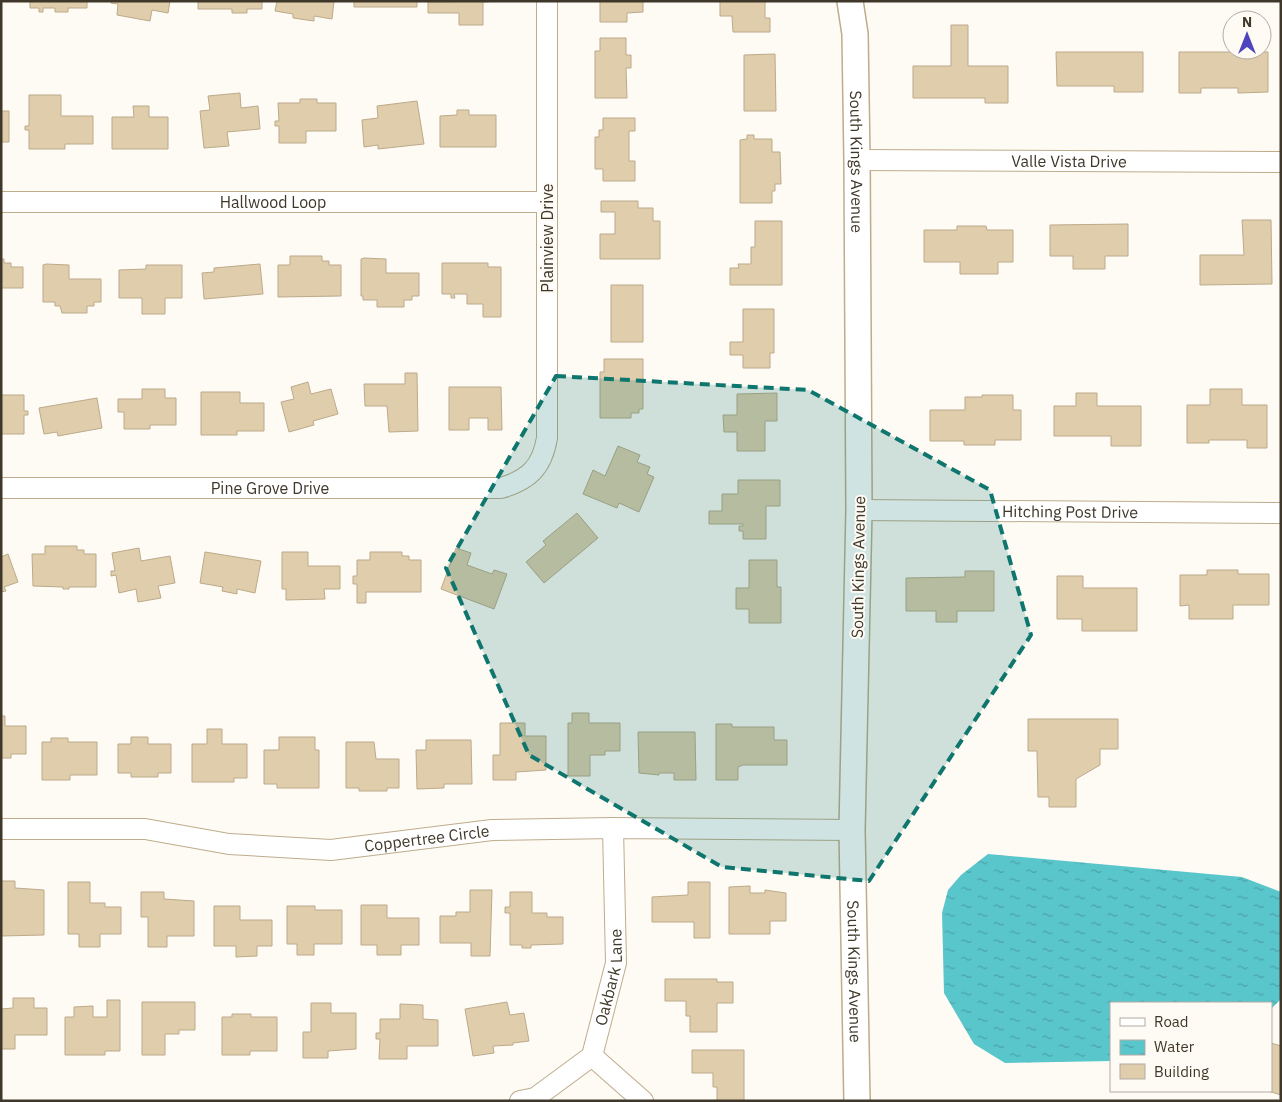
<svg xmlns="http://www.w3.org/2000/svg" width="1282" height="1102" font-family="'IBM Plex Sans',sans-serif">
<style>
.water{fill:url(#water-ripples)}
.building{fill:#dfcdac;stroke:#bcaa8a}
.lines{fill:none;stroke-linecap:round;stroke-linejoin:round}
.minor-casing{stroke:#beac8c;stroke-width:22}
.tertiary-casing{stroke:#beac8c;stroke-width:28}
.minor{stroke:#fff;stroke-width:20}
.tertiary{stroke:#fff;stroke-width:25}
.marked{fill:#0f766e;fill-opacity:0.2;stroke:#0f766e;stroke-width:4;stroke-dasharray:10 6;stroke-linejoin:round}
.labels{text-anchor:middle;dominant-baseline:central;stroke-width:4;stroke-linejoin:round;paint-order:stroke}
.street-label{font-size:16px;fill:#3f382a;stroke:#fefaf4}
</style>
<defs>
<pattern id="water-ripples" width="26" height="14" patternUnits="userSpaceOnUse" patternTransform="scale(1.25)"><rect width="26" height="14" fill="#59c6cc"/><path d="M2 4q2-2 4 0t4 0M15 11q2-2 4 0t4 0" fill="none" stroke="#4ba2a6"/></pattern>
</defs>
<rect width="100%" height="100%" fill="#fefaf4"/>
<path class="water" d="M988 854 1242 877 1281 892V999L1271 1009V1003H1111V1061L1005 1063 974 1044 944 993 942 913 948 890 961 875Z"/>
<path class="building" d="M30 1H87V8H68V12H55V8H43V12H39V8H30Z
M111 1H170L168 13 152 10 150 21 117 15 118 4 111 3Z
M198 1H262V9H247V13H232V9H198Z
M277 1H334L332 19 314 16V21L293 18V14L275 11Z
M354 1H417V7H354Z
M499 1 483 2V25H459V13H428V2Z
M600 1H643V12L627 13V22H600Z
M720 1H765V18H770V32H733L732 16H720Z
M951 25H968V66H1008V103H985V98H913V66H951Z
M600 38H626V55H631V68H626L627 98H595V51H600Z
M1056 52H1143V92H1114V86H1057Z
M1179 52H1268V92L1238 93V88H1201V93H1179Z
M775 54 776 111H744V55Z
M240 93 241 108 258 106 260 129 227 132 229 146 204 148 200 111 210 110 208 96Z
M29 95H61V116H93V144H65V149H29V130H25V126H29Z
M300 99H317V103H336V131H306V143H279V126H275V121H279L278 103H300Z
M417 101 424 144 378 149V145L364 147 362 120 378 118 377 106Z
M133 106H149V117H168V149H112V117H134Z
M457 110H469V115H496V147H440V116L457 115Z
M1 111H9V142H1Z
M603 118H635V131H629V161H635V181H603V169H595V137H599V130H603Z
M747 135H754V139H772V152H780L781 184H775V191H772V203H740V140L747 139Z
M601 201H638V208H653V221H660V259H600V234H615V212H601Z
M1242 220H1271L1272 284 1200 285V255H1244Z
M755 221H782V285H730V268H739L738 264H751V247H755Z
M1128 224V256H1105V269H1073V256H1050V225Z
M957 226H986L987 230H1013V262H998V274H960V262H924V230H957Z
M290 256H322V261H329V265H341V296L278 297V265H290Z
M364 258 386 259V273H419V296H412V300H404V307H377V300H363V296H361V259Z
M1 259H4V263H11V267H23V288H1Z
M442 263H488V267H501V317H483V304H467V294H454L455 298H451V294H442Z
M46 264 69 265V279H101V302H94V306H87V313H62L60 306H55V302H43V265Z
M260 264 263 294 204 299 202 273 214 272V268Z
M146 265H182V298H165V314H142V298H119V270L146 269Z
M611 285H643V342H611Z
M743 309H774V353H770V368H743V355H730V342H743Z
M604 359H643V409H639V413H631V418H600V372H604Z
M405 373H417L418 431 389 432 387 406H365L364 384H405Z
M308 382 311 394 331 389 338 414 313 421 314 425 289 432 281 402 294 399 291 387Z
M449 387H501L502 430H488V418H469V430H449Z
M142 389H165V398H176V425H150V429H124V412H118V399H142Z
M1210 389H1242V405H1267V448H1247V440H1209V443H1187V405H1210Z
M201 392H240V403H264V431H237V435H201Z
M777 393V421H765V451H737V432H724L723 415H737V394Z
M1076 393H1097V406H1141V446H1111V436H1054V406H1076Z
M1 395H24V411H28V415H24V434H1Z
M982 395H1013V410H1021V440H995V445H964V441H930V410H965V397H982Z
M97 398 102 428 58 436 57 432 44 434 39 408Z
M618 446 640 455 637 462 650 467 647 474 654 477 639 512 619 503 617 508 583 494 593 470 605 476Z
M738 480H780V506H766V539H743V531H739V526H743V524H709V511H722V494H738Z
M577 513 598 538 544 583 526 562 546 545 543 541Z
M45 546H77V550H84V554H96V587H69V589H63V587L33 586 32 554H45Z
M139 548 141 561 170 556 175 583 158 586 161 598 138 602 136 589 119 593 116 575 111 576V571H115L112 553Z
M456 548 471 553 467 565 492 574 494 570 507 574 494 609 441 589Z
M205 552 261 561 255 593 237 589V594L222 591 223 587 200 583Z
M282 552H308V566H340V589H324L325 599 286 600V589H282Z
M370 552H402V556H409V560H421V592H366V603H357V584H353V576H357V560H370Z
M8 554 18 582 4 587 6 591 1 592V557Z
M749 560H777V587H781V623H749V609H736V588H749Z
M1207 570H1238V574H1269V605H1233V619H1189V605L1180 606V575H1207Z
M965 571H994V611H957V622H936V611H906V578L965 577Z
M1057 576H1083V588H1137V631H1082V619H1057Z
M572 713H589V723H620V751H605V755H590V776H568V723H572Z
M1 716H5V726H26V754H11V758H1Z
M1028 719H1118V749H1100V765L1076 779V807H1049V797H1038L1037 751H1028Z
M500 723H525V736H546V770L516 772V780H493V755H500Z
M716 724H732V727H774V740H787V765H743L738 767V780H716Z
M207 729H222V744H247V778H234V782H192V744H207Z
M638 732H695L696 780H674V773H659V775L639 773Z
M131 737H148V744H171V773H158V777H131V773H118V744H131Z
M279 737H315V750H319V788H277V784H264V750H279Z
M51 738H68V742H97V775H70V780H42V742H51Z
M426 740H471L472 784H444V788L417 789 416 750H426Z
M346 742H374L376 759H399V788H387V791H359V788H346Z
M1 881H15V888L44 890V935L1 936Z
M68 882H90V903H105V907H121V934H100V947H79V934H68Z
M688 882H710V938H694V922H652V897L688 895Z
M750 886V893H765V890L786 893V921H770V934H729V887Z
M470 890H492L490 956H471V943H440V916H456V912H470Z
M141 892H164V899L194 901V936H167V947H148V917H141Z
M510 892H532V913H547V917H563V944L531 945V948H522V945H510V913H505V907H510Z
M361 905H387V918H419V945H401V955H377V945H361Z
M214 906H240V920H272V946H257V956L236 957V946H214Z
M287 906H315V910H342V944H314V955H297V944H287Z
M665 979H717V982H733V1003H717V1032H690V1016H686V1001H665Z
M13 998H34V1008H47V1035H15V1049H1V1009L13 1008Z
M107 1000H120V1051H105V1055H65V1017H74V1007L93 1006V1017H107Z
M142 1002H195V1030H179V1034H165V1055H142Z
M507 1002 510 1015 524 1013 529 1041 513 1043V1045L493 1046 494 1053 473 1056 465 1009Z
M311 1003H331V1013H356V1049L328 1051V1058H303V1032H311Z
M400 1004 423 1005V1019L438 1020V1046H407V1059H379L380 1039H376V1033H380V1019H400Z
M232 1014H251V1017H277V1051H250V1055H222V1017H232Z
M1271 1043 1281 1046V1095L1268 1091H1271Z
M692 1050H744V1101H717V1087H713V1073H692Z"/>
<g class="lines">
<g class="minor-casing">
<g id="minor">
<path id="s1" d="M857 160 1281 162"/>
<path id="s2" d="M1 202H546"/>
<path id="s3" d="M1 488H501C528 480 542 468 547 438V1"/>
<path id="s4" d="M859 510 1281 513"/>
<path id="s5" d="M1 829H145L229 844 331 850 492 830 613 828 852 830"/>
<path id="s6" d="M592 1056 616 963 613 828"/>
<path d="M592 1056 643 1101"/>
<path d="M520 1101 535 1098 592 1056"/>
</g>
</g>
<g class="tertiary-casing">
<g id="tertiary">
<path id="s7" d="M850 1 855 34 857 160 859 510 852 830 857 1101"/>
</g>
</g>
<use href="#minor" class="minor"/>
<use href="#tertiary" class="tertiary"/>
</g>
<path class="marked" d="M556 376 808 390 990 490 1031 635 869 881 722 867 529 755 446 568Z"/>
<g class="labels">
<g class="street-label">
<text stroke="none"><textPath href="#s1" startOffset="212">Valle Vista Drive</textPath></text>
<text stroke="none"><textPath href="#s7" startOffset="161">South Kings Avenue</textPath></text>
<text stroke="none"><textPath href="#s2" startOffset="272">Hallwood Loop</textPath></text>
<text transform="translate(547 238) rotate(-90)">Plainview Drive</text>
<text stroke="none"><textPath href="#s3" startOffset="269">Pine Grove Drive</textPath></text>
<text stroke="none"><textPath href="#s4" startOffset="211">Hitching Post Drive</textPath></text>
<text transform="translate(858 567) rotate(-89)">South Kings Avenue</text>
<text stroke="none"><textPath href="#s5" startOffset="428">Coppertree Circle</textPath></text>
<text stroke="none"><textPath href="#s7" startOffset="971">South Kings Avenue</textPath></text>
<text stroke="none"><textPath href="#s6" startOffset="81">Oakbark Lane</textPath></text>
</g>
</g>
<rect width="1282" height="1102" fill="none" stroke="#3f382a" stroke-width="5"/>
<rect x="1110" y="1002" width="162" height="90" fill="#fefaf4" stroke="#b2aca3"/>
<rect x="1120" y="1018" width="25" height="8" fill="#ffffff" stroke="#b2aca3"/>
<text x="1154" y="1027" font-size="15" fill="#3f382a">Road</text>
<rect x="1120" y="1040" width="25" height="15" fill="url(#water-ripples)" stroke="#b2aca3"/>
<text x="1154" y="1052" font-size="15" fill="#3f382a">Water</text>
<rect x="1120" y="1064" width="25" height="15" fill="#dfcdac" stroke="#b2aca3"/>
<text x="1154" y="1077" font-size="15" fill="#3f382a">Building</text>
<g transform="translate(1247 35)"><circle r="24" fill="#fefaf4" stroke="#b2aca3"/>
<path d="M0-4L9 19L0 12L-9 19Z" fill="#4e44bb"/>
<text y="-8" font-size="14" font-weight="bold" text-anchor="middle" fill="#3f382a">N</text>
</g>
</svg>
